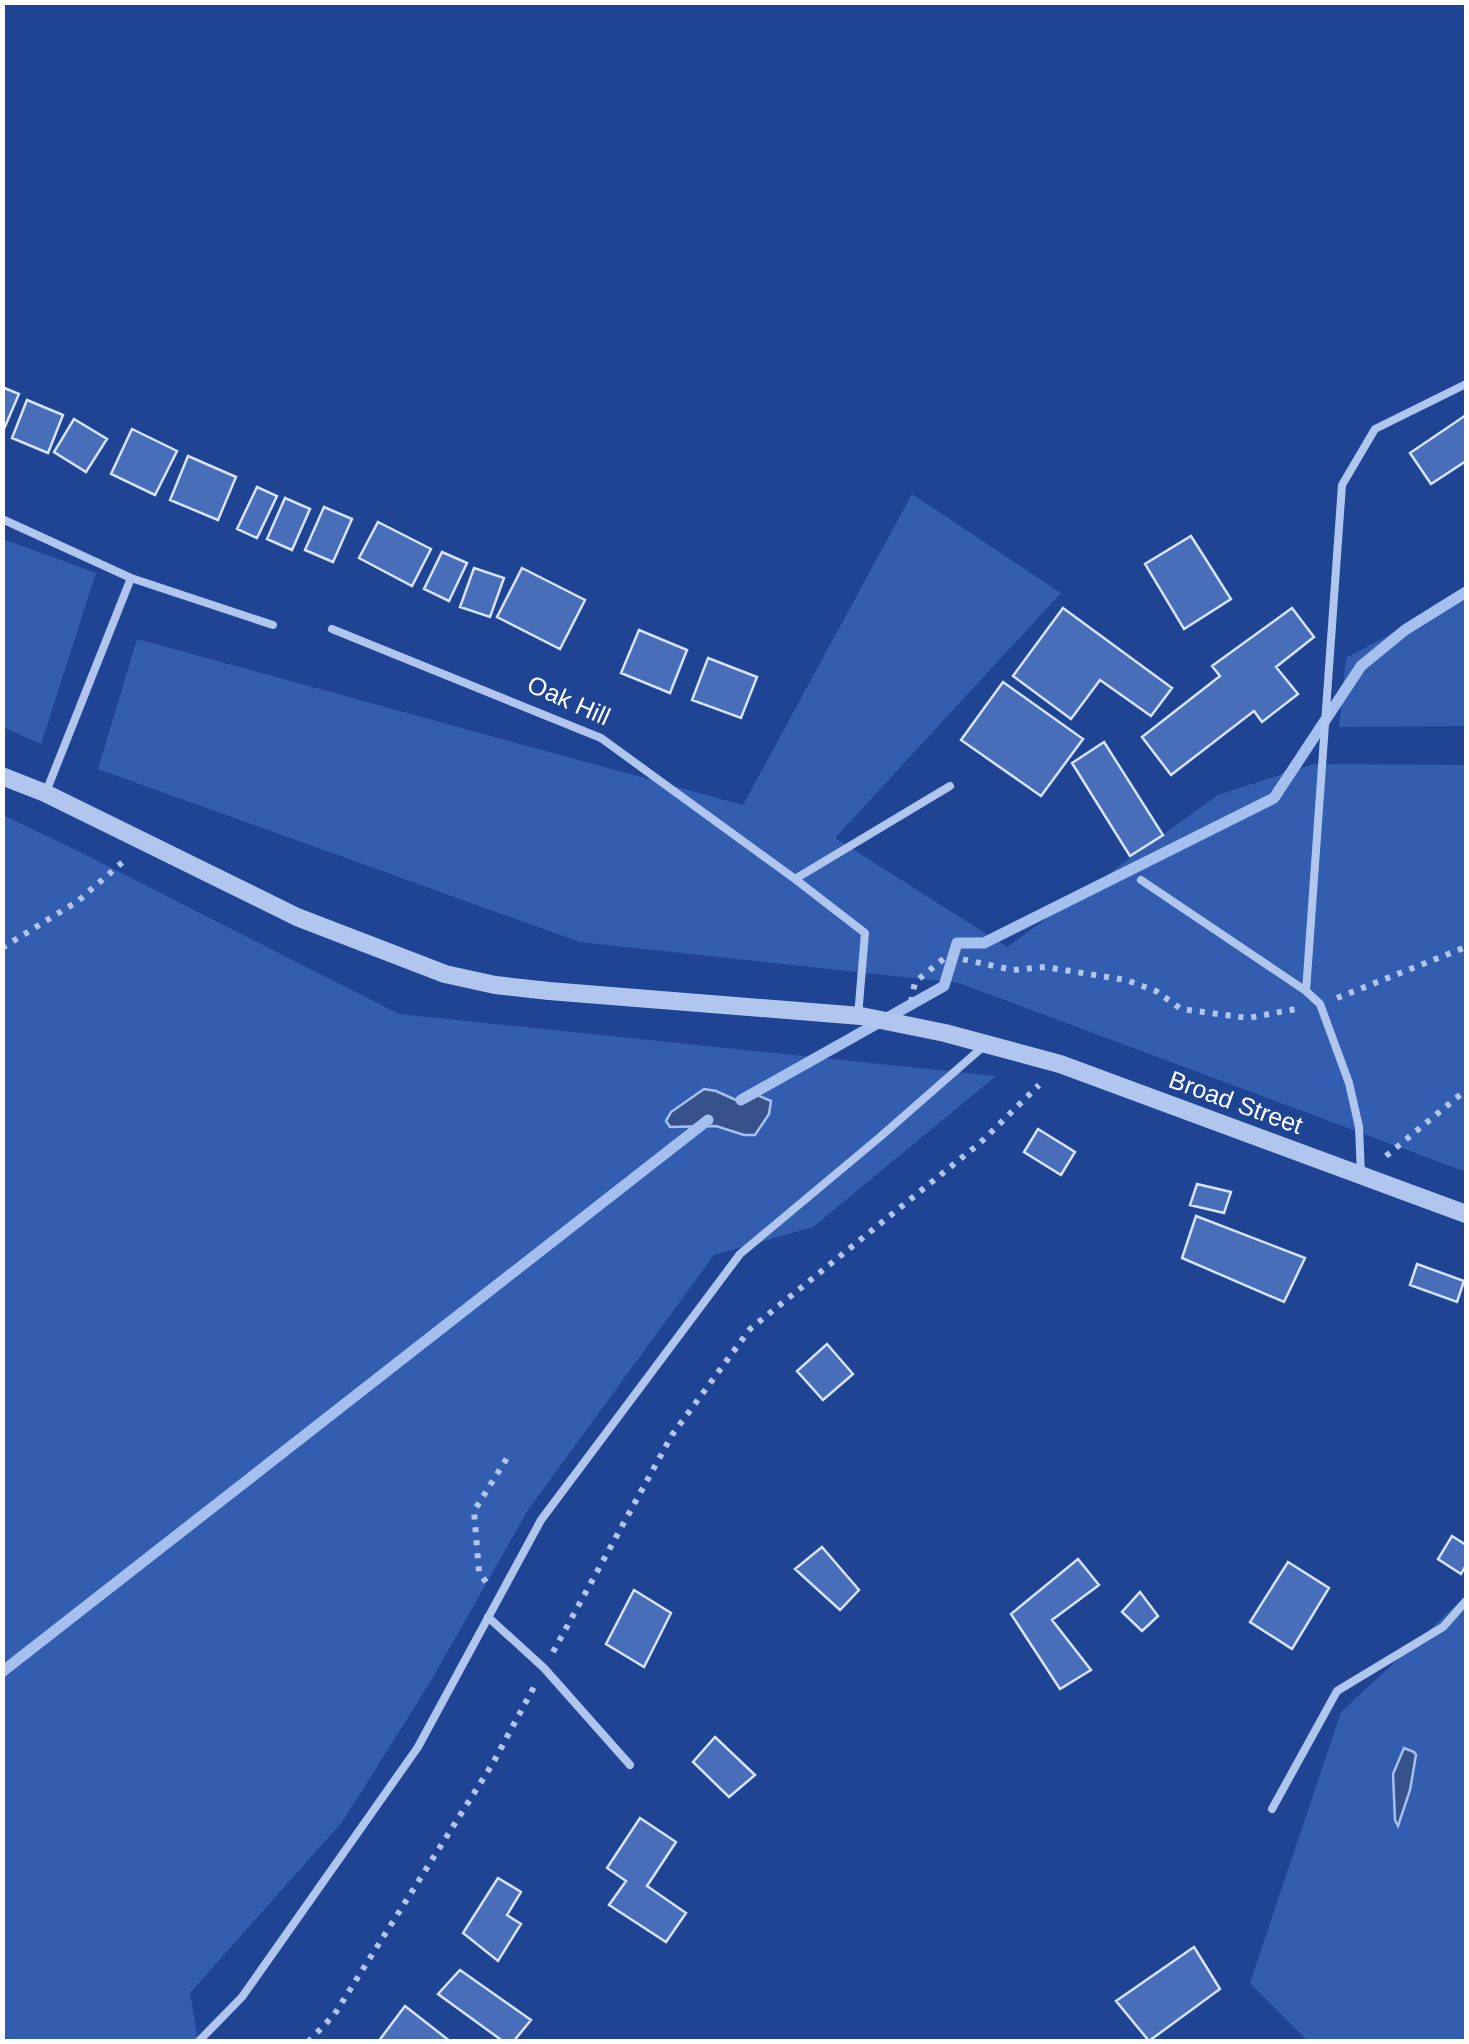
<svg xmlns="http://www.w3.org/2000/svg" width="1469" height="2044" font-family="Arial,sans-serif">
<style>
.green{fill:#335eb0}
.water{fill:#37528b;stroke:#a5bfef;stroke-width:2.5}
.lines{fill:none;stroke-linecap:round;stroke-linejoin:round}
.stream{stroke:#a5bfef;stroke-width:11}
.building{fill:#486eb9;stroke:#d7e3fa;stroke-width:2.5}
.path{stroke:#b1c6ee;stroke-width:6;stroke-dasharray:5 8;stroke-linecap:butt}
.service{stroke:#b1c6ee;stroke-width:8}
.tertiary{stroke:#b1c6ee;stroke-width:18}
.labels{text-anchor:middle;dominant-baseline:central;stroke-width:8;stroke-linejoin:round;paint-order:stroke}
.street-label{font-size:25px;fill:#fff;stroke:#1f4493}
</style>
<rect width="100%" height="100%" fill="#1f4493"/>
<path class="green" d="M912 494 1061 593 835 838 1007 947 1218 795 1314 764 1466 765V1172L959 983 580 942 98 769 137 639 743 805Z
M3 539 96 573 41 744 3 727Z
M1466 594V726L1339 727 1346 658Z
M3 815 76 850 399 1014 996 1076 813 1227 714 1255 528 1510 432 1679 343 1821 190 1993 198 2041 3 2042Z
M1466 1596V2041H1308L1250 1983 1341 1712Z"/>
<path class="water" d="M704 1089 716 1091 736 1100 750 1092 771 1101 769 1114 755 1135H744L716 1126 670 1127 666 1121 671 1112Z
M1404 1748 1414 1752 1416 1755 1410 1790 1398 1826 1395 1820 1393 1774Z"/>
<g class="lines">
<path class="stream" d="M741 1100 944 986 957 943H984L1274 798 1361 666 1405 630 1466 592
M2 1672 708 1120"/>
</g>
<path class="building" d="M2 387 19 394 4 429H2Z
M27 400 63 415 48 453 12 438Z
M1466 415V461L1431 484 1410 453Z
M74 419 107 439 86 472 54 452Z
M132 429 177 451 155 495 111 474Z
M188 456 236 477 218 520 170 500Z
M257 487 277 496 257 538 237 529Z
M285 498 310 509 292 550 267 539Z
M324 507 352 519 333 562 305 550Z
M378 522 431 549 412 586 359 558Z
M1191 536 1231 599 1184 629 1145 564Z
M442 552 467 563 449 601 424 589Z
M474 568 504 578 490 617 460 607Z
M522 568 585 600 560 649 497 617Z
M1063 608 1172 688 1151 716 1100 680 1071 719 1013 676Z
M1292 608 1314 637 1276 667 1298 694 1262 722 1254 711 1171 775 1142 737 1220 676 1212 666Z
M639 630 687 650 670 693 621 673Z
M708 658 757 677 741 718 692 700Z
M1003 682 1083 739 1041 796 961 740Z
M1104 742 1163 835 1130 856 1072 763Z
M1038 1129 1075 1152 1061 1175 1024 1152Z
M1197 1184 1231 1192 1224 1213 1190 1205Z
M1196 1216 1305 1258 1284 1302 1182 1258Z
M1417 1264 1464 1281 1457 1302 1410 1285Z
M827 1344 853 1374 823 1400 797 1371Z
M1452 1536 1466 1545V1565L1461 1574 1438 1559Z
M822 1547 859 1590 840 1610 795 1569Z
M1078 1559 1099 1585 1052 1620 1091 1670 1060 1689 1011 1614Z
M1288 1562 1329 1588 1292 1649 1250 1622Z
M634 1590 671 1613 644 1667 606 1644Z
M1140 1592 1158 1616 1142 1631 1122 1612Z
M715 1737 755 1775 729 1797 693 1762Z
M640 1818 676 1842 647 1886 686 1913 666 1942 609 1905 626 1881 607 1868Z
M498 1878 521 1892 507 1915 521 1924 498 1961 463 1933Z
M1194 1947 1220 1989 1149 2041 1116 2001Z
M460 1970 531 2020 513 2042H504L438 1994Z
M405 2006 451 2042H378Z"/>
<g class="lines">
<path class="path" d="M2 948 78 901 126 859
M1337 998 1466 947
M911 1002 915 982 947 956 1013 970 1045 967 1126 980 1156 991 1181 1009 1248 1018 1296 1009
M1386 1156 1466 1090
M486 1582 479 1572 474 1511 507 1458
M553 1652 672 1435 750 1329 980 1143 1039 1085
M308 2042 334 2015 493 1763 535 1685"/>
<path class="service" d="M2 519 131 578 273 625
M332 629 601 738 795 879 865 933 858 1016
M46 792 131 578
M795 879 950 786
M1141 880 1306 991
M1361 1175 1359 1127 1349 1083 1320 1004 1306 991 1342 485 1375 429 1466 384
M488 1617 544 1668 630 1765
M1272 1809 1337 1691 1443 1627 1466 1601
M198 2042 242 1997 418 1747 541 1520 740 1254 880 1137 985 1045"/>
<path class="tertiary" d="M2 776 45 793 297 917 445 974 495 985 549 991 861 1016 945 1033 1060 1064 1466 1214"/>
</g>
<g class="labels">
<g class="street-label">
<text transform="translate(569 700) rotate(24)">Oak Hill</text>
<text transform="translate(1236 1102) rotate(20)">Broad Street</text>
</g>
</g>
<rect width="1469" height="2044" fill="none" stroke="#ffffff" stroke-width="10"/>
</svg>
